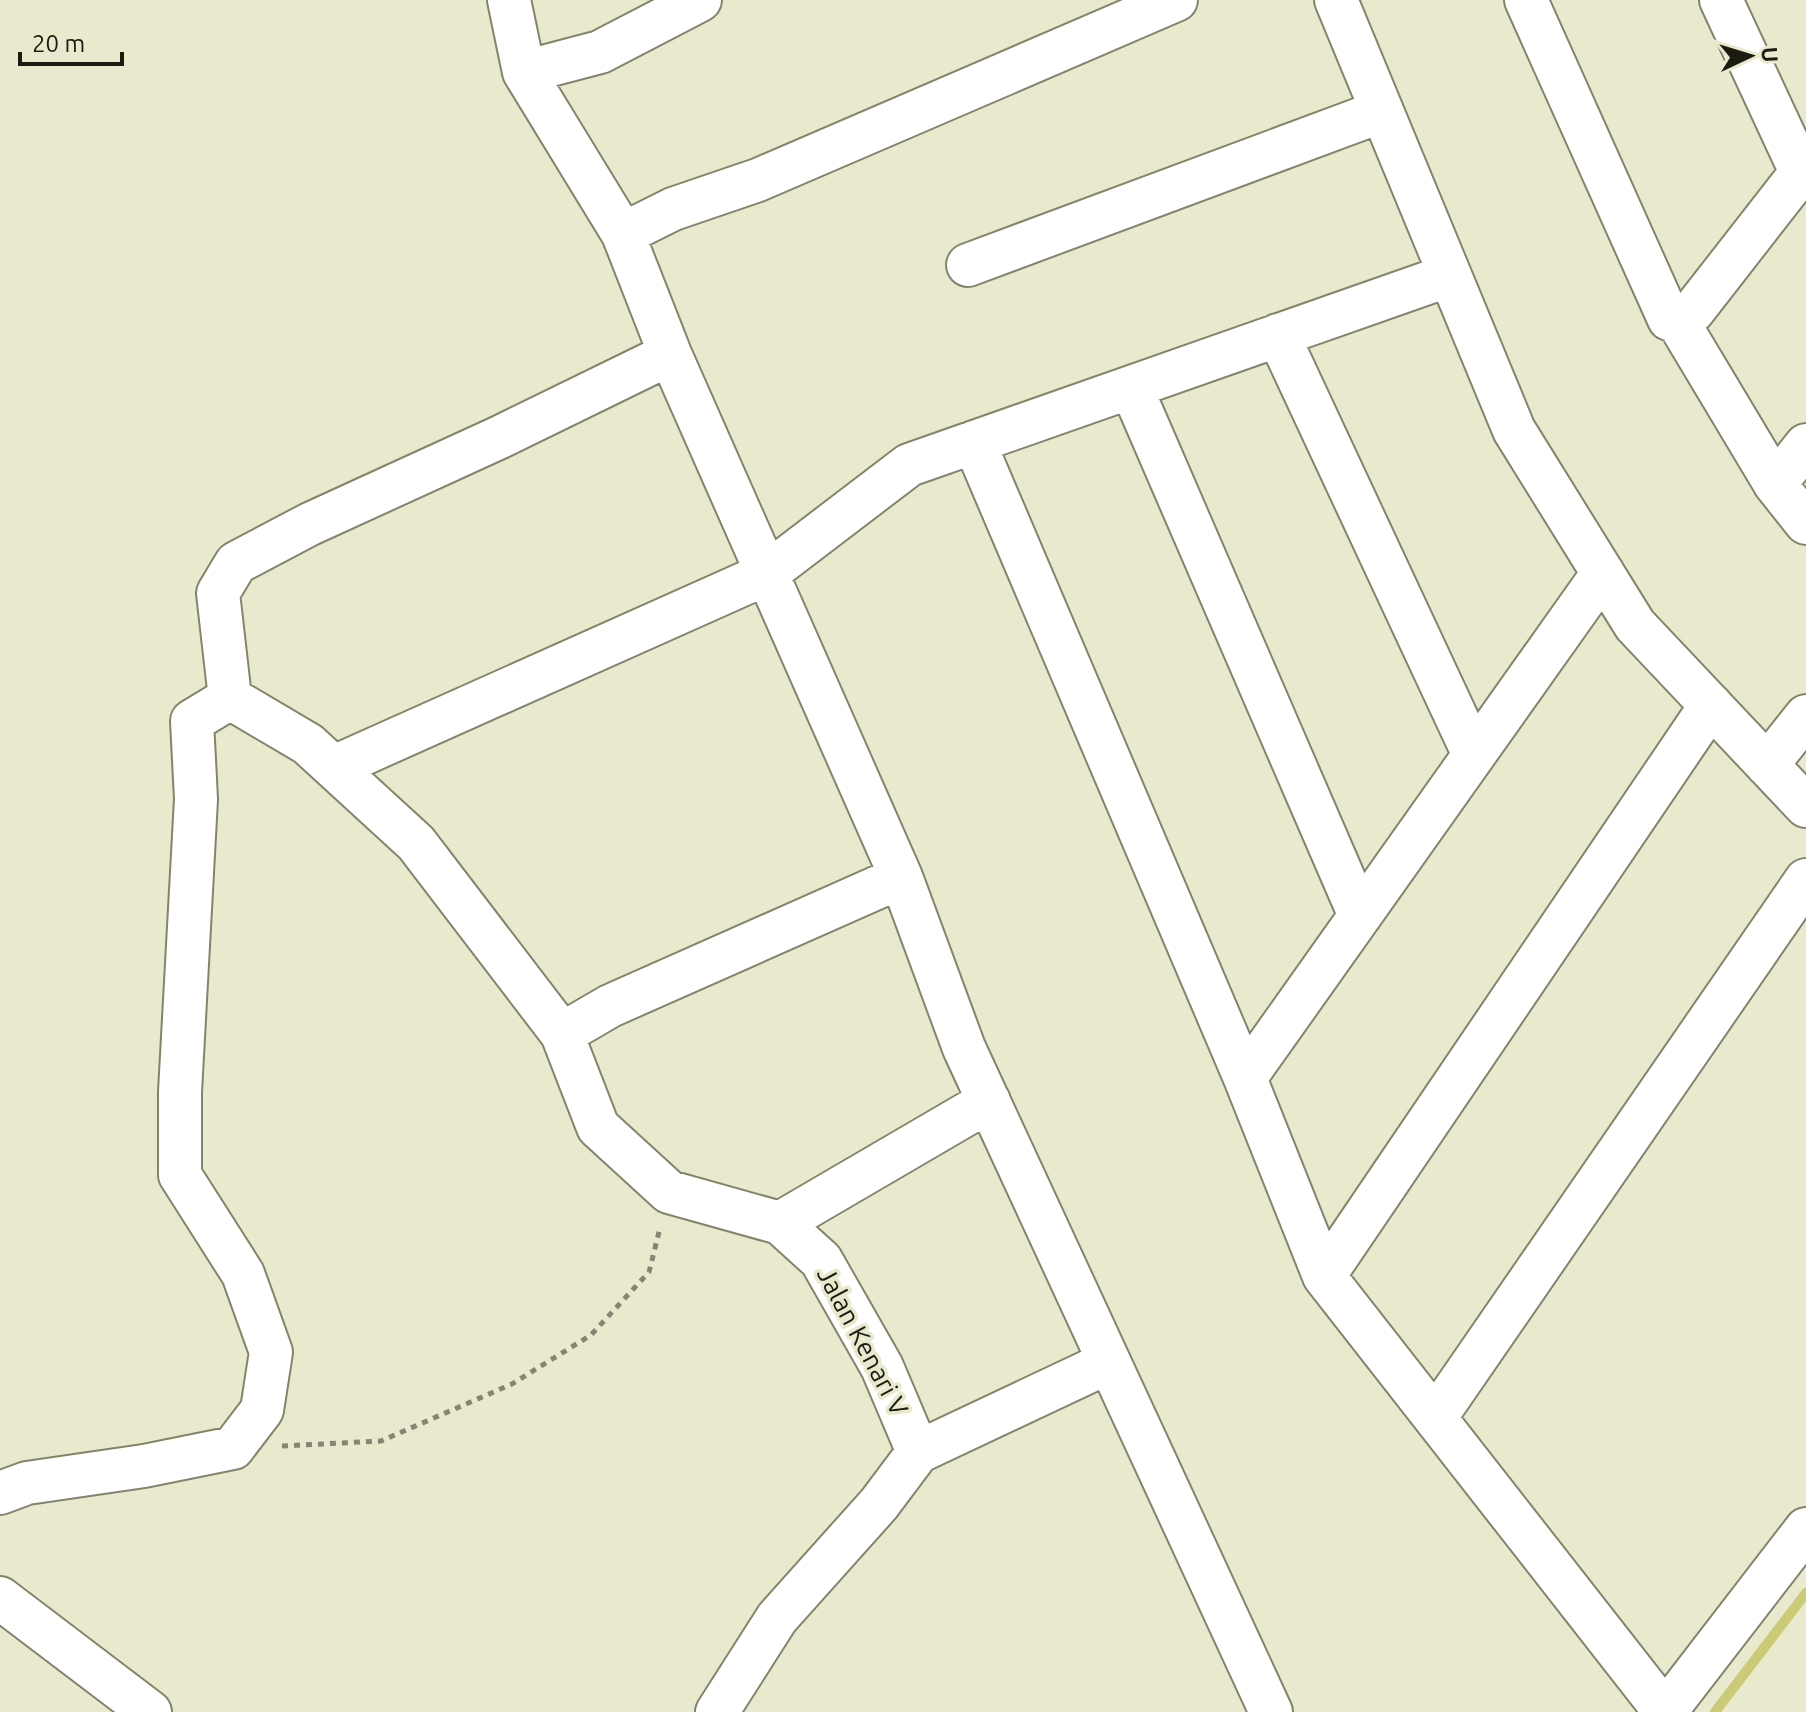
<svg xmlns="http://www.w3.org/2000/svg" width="1806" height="1712" font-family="Ubuntu,sans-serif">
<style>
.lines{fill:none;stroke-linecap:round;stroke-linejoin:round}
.stream{stroke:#cbca77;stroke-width:10}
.minor-casing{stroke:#84846c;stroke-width:46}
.path{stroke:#858573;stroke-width:5;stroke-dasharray:6 6;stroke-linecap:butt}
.minor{stroke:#fff;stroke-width:42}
.labels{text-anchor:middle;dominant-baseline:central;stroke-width:7;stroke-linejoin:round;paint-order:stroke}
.street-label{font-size:26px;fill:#1b1b12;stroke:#e9e9ce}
</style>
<rect width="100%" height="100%" fill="#e9e9ce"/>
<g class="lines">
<path class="stream" d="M1715 1712 1806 1593"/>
<g class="minor-casing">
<path id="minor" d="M509 0 524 72 623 234
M1336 0 1514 430 1635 625 1806 806
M1526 0 1669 319 1678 322 1693 311 1806 166
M1721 0 1801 172
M524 72 600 52 700 0
M968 265 1382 111
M1678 322 1775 484 1806 523
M1278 335 1474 755
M1131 387 1360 916
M974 442 1245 1078 1324 1276 1665 1712
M1775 484 1806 445
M230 698 218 593 236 563 310 524 498 438 670 354
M1767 765 1806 716
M334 767 766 574 909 465 1450 275
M901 877 964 1048 1271 1712
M1245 1078 1603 573
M780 1223 989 1101
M1324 1276 1711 705
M1435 1418 1806 880
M918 1452 1109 1362
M0 1493 27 1483 144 1466 233 1448 262 1410 271 1352 243 1274 180 1175V1092L196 799 192 721 230 698 308 744 416 843 562 1034
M0 1598 150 1712
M717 1712 777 1618 879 1504 918 1452 882 1367 821 1260 780 1223 669 1192 598 1127 562 1034 610 1006 901 877 670 354 623 234 673 209 758 180 1176 0
M1665 1712 1806 1529"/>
</g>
<path class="path" d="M282 1446 381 1441 512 1384 591 1335 649 1272 660 1228"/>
<use href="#minor" class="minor"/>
</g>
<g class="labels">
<g class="street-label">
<text transform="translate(863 1341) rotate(62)">Jalan Kenari V</text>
</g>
</g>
<g transform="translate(1750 56) rotate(86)" stroke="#e9e9ce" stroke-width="6" paint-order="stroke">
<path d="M0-6L14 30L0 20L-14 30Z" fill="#1b1b12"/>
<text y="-12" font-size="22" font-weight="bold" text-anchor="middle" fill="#1b1b12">U</text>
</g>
<path d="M20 52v12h102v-12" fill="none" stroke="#1b1b12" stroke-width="4"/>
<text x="32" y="52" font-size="24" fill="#1b1b12" stroke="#e9e9ce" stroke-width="6" paint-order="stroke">20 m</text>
</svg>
